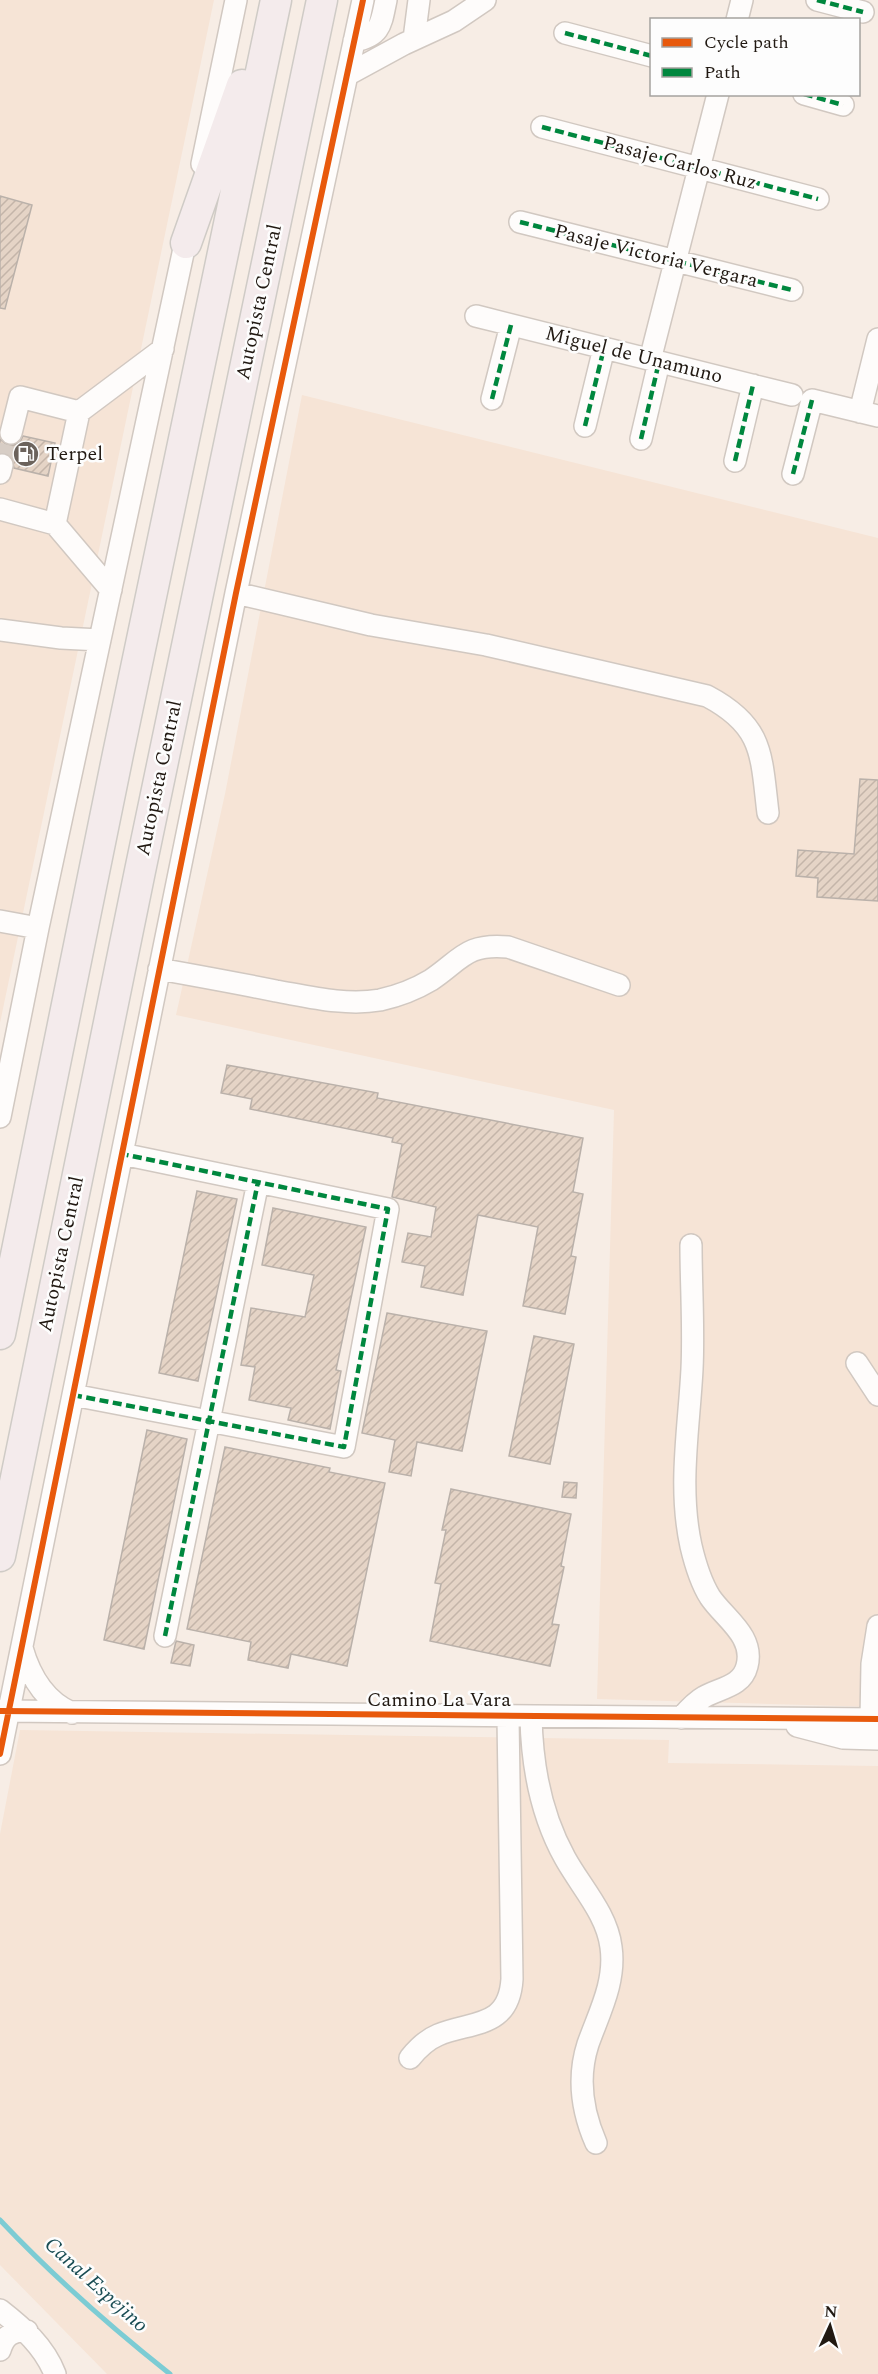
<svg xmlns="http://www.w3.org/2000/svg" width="878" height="2374" font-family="Spectral,serif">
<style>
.built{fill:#f6e4d6}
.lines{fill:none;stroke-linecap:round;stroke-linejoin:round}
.stream{stroke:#7cccd4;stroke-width:5}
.building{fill:url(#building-hatch);stroke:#bab1aa;stroke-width:1.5}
.minor-tunnel{stroke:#d7cdc5;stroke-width:21;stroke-dasharray:21 10;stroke-linecap:butt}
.minor-casing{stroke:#d1c8c1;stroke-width:24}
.highway-casing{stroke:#cfcbc6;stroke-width:33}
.minor{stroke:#fefcfb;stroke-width:21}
.highway{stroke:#f4ebec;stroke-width:30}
.quiet{stroke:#00873e;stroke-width:4.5;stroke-dasharray:9 4.5;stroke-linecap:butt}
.cycleway-casing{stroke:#fdfdfd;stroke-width:10}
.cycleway{stroke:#e8590c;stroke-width:6}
.labels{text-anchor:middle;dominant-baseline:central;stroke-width:5;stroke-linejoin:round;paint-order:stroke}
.street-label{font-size:20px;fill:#211912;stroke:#fdfdfd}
.poi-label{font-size:20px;fill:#211912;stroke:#fdfdfd;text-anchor:start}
.water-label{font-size:21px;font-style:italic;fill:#1a4d54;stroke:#fdfdfd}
</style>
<defs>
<pattern id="building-hatch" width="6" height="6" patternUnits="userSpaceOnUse" patternTransform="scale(1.5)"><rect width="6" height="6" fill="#e5d4c6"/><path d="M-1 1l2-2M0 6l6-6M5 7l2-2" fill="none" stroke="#c4b5a9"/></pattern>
</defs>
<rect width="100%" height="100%" fill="#f7ede5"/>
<path class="built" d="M0 0H214L0 1023Z
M302 395 878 538V1707L597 1699 614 1110 176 1015 225 794Z
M20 1730 669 1740 668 1763 878 1766V2374H107L0 2265V1834Z"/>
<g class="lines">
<path class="stream" d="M0 2220C51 2274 112 2328 170 2374"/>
</g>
<path class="building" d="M0 196 32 205 5 309 0 308Z
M23 436 55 443 48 476 14 468 11 456 0 453V439L7 445H14L20 442Z
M860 779 878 780V901L817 897 818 878 796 876 798 850 854 854Z
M227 1065 378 1093 377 1098 583 1138 573 1192 583 1194 571 1256 576 1257 565 1314 523 1306 538 1227 478 1215 463 1295 421 1287 425 1266 402 1262 408 1233 431 1237 436 1207 392 1197 402 1144 392 1142 393 1138 250 1109 252 1099 221 1093Z
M197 1191 237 1199 198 1381 159 1373Z
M273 1208 366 1227 336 1370 341 1371 330 1429 288 1420 291 1408 249 1400 255 1367 241 1365 251 1308 305 1317 314 1275 262 1265Z
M387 1313 487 1331 462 1451 417 1442 411 1476 389 1472 395 1440 362 1433Z
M534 1336 574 1344 550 1464 509 1456Z
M147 1430 187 1439 144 1649 104 1640Z
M225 1447 330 1468 329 1472 385 1483 347 1666 291 1654 288 1668 248 1660 251 1642 187 1629Z
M564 1482 577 1483 576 1498 562 1497Z
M451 1489 571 1514 561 1566 564 1567 552 1624 559 1625 550 1666 430 1641 441 1584 435 1583 446 1530H442Z
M176 1641 194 1645 190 1666 171 1663Z"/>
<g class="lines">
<path class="minor-tunnel" d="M2 465 11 433"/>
<g class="minor-casing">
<path id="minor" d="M817 0 863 12
M737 20 742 0
M565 33 652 56
M414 39 419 0
M354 41C381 36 381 24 386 0
M347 75 404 44 454 21 485 0
M804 94 843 105
M542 127 818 199
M202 164 236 0
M520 222 792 290
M476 316 792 395
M650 360 718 94
M492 399 511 325
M860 412 878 339
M585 426 604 348
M11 433 20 397 79 412
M641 439 659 362
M735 461 753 385
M0 473 2 465
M793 474 812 400 878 416
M0 509 55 524
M111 590 55 524 79 412 163 349
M236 593 371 625 486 645 707 696C764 726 761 755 768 813
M0 630 61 638 100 640
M0 921 38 928
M159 969C198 976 237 983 276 991 310 997 346 1006 380 1000 398 996 416 989 431 980 461 960 466 943 508 947L619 985
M0 1117 38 928 188 230
M857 1363 878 1395
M73 1395 344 1447 388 1209 122 1154
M165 1636 258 1182
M22 1648C30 1676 44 1701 72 1713
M0 1711 878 1719
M531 1717C532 1766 541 1815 565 1858 581 1887 607 1914 611 1947 616 1982 599 2013 588 2044 577 2078 582 2111 596 2143
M681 1718C688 1710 695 1702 704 1697 719 1688 742 1687 747 1666 755 1636 724 1618 710 1597 700 1581 695 1563 691 1546 678 1487 689 1428 692 1369 694 1328 691 1286 691 1245
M871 1719 872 1664 878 1626
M797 1726 843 1738 878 1739
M0 1754 236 593 363 0
M410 2058C418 2048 426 2040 438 2035 471 2021 509 2029 512 1979L508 1717
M0 2310C23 2328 44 2346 55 2374
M0 2350C4 2336 12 2330 27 2331"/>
</g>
<g class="highway-casing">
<path id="highway" d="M186 243 242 85
M0 1334 118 754 276 0
M0 1556 140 871 322 0"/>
</g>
<use href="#minor" class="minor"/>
<use href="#highway" class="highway"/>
<path class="quiet" d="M817 0 863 12
M565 33 652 56
M804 94 843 105
M542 127 818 199
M520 222 792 290
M492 399 511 325
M585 426 604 348
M641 439 659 362
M735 461 753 385
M793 474 812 400
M73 1395 344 1447 388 1209 122 1154
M165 1636 258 1182"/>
<g class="cycleway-casing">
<path id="cycleway" d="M0 1711 878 1719
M0 1754 236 593 363 0"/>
</g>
<use href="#cycleway" class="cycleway"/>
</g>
<defs>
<g id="fuel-disc" transform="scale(1.35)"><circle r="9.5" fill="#6c635c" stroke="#fdfdfd"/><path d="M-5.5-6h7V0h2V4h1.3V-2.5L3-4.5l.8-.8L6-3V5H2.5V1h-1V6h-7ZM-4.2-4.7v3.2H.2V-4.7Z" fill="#fff"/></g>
</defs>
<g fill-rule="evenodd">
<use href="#fuel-disc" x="26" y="454"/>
</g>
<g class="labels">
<g class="street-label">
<text transform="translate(680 163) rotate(15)">Pasaje Carlos Ruz</text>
<text transform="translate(656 256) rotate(14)">Pasaje Victoria Vergara</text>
<text transform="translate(259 302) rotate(-78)">Autopista Central</text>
<text transform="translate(634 355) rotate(14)">Miguel de Unamuno</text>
<text transform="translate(159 778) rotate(-78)">Autopista Central</text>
<text transform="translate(61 1254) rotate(-78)">Autopista Central</text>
<text x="439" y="1700">Camino La Vara</text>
</g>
<g class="poi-label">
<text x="46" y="454">Terpel</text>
</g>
<g class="water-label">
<text transform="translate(96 2285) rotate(42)">Canal Espejino</text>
</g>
</g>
<rect x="650" y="18" width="210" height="78" fill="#fdfdfd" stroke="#a5a29f" stroke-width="1.5"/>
<rect x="662" y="38" width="30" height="9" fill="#e8590c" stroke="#a5a29f" stroke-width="1.5"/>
<text x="704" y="48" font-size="18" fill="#211912">Cycle path</text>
<rect x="662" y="68" width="30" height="9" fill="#00873e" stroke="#a5a29f" stroke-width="1.5"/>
<text x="704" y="78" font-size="18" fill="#211912">Path</text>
<g transform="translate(830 2326) rotate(4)" stroke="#fdfdfd" stroke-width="4.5" paint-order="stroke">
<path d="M0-4.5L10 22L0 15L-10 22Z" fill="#211912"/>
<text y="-9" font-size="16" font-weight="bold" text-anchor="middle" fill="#211912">N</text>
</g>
</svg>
